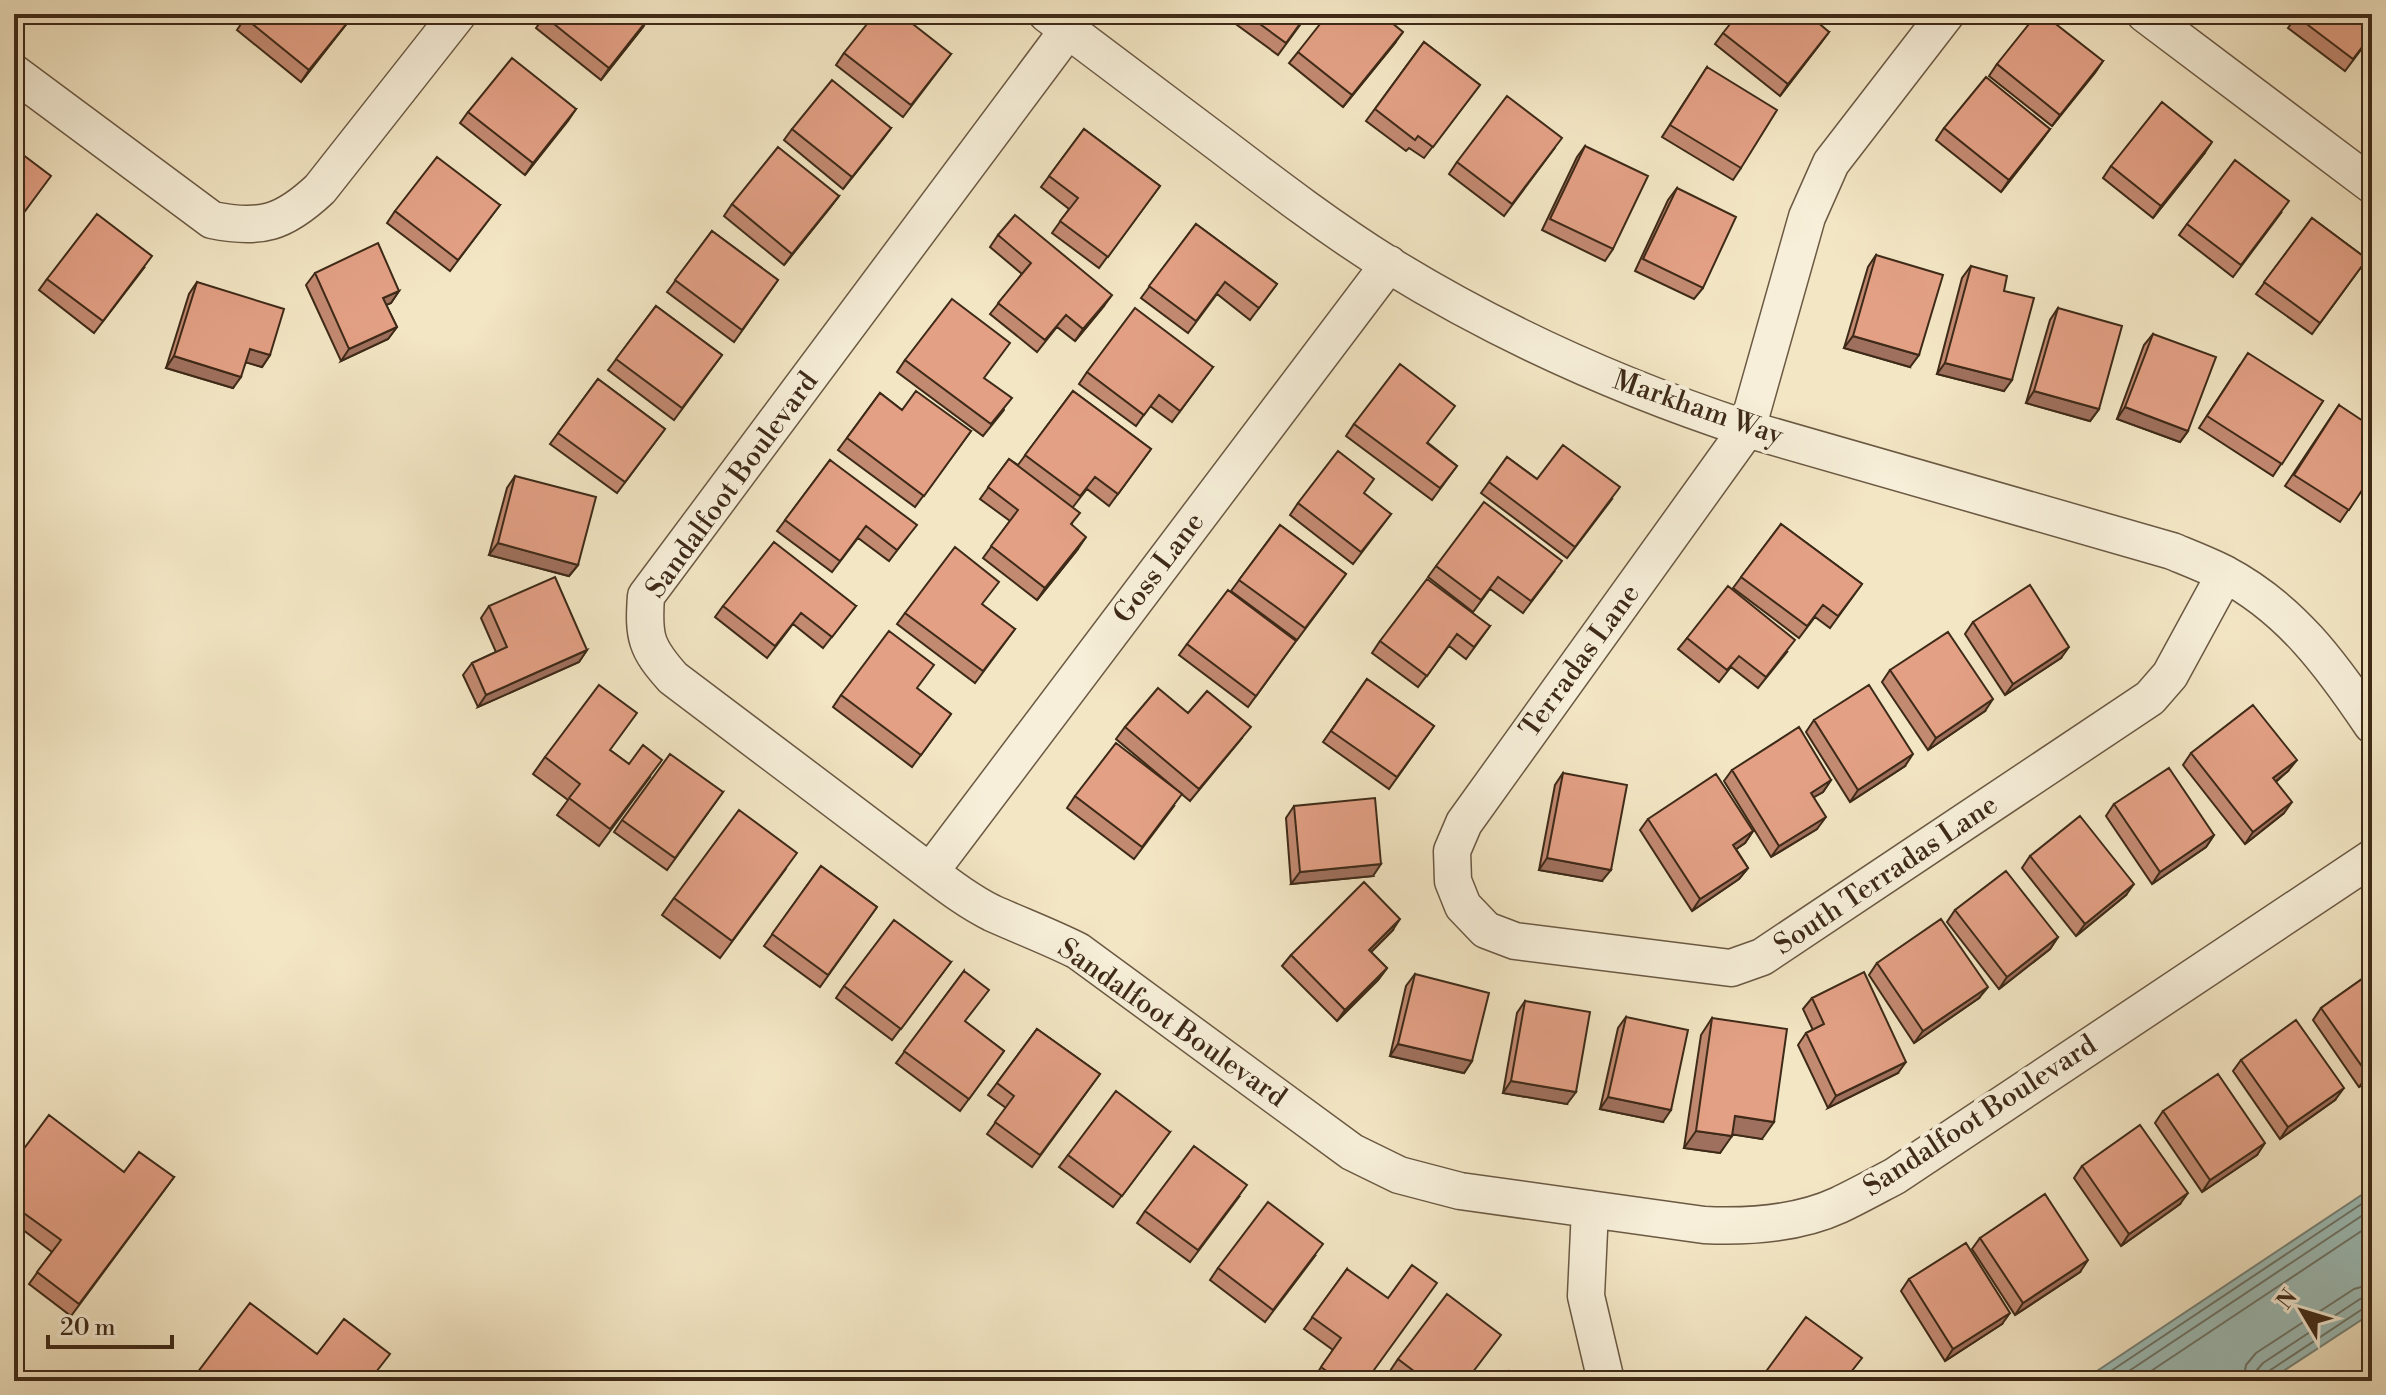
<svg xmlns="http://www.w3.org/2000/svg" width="2386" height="1395" font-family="'Libre Bodoni',serif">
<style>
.water{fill:#9cbeb9;stroke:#768379;stroke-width:2}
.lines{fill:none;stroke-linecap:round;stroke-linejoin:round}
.shore{stroke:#6d7468;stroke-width:2}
.street-casing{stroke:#6b5943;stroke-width:39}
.street{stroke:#f7efd9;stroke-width:36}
.wall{fill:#c38a72;stroke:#3e2a18;stroke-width:2}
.shaded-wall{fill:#9f705d;stroke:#3e2a18;stroke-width:2}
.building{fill:#e3a085;stroke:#3e2a18;stroke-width:2}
.labels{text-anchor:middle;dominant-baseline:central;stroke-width:8;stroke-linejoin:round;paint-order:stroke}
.street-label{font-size:28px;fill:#3e2a18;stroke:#f7efd9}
</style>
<rect width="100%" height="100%" fill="#f3e6c4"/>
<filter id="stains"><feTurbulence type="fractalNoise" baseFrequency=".0025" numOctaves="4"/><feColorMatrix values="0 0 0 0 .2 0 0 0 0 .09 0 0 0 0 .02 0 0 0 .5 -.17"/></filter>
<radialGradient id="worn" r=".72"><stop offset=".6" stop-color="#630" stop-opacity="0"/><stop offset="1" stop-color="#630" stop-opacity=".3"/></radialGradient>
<path class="water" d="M2372 1188V1313L2268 1381H2082Z"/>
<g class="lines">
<path class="shore" d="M2096 1381 2372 1197
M2114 1381 2372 1209
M2136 1381 2372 1224
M2243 1381 2246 1365 2256 1353 2354 1289 2372 1284
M2255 1381 2257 1370 2263 1363 2360 1299 2372 1297
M2265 1381 2269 1371 2364 1308 2372 1307"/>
<g class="street-casing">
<path id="street" d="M1047 14C1105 58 1163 102 1221 145 1276 187 1331 229 1389 265 1501 334 1622 388 1747 429L2172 551C2189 558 2207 565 2223 573 2290 608 2331 664 2372 725
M1946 14 1831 163 1807 217 1747 429 1464 823 1452 851 1453 881 1463 906 1486 930 1515 941 1731 968 1762 957 2150 698 2170 675 2225 574
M2145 14 2372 185
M1068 30 646 596C643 637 646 648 673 678L930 872C950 887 970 902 992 913 1021 926 1050 937 1078 951L1352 1152 1399 1175 1460 1191 1704 1225C1748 1227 1798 1224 1839 1205 1858 1196 1876 1186 1895 1176L2372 858
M14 73 212 220C261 230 284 223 320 189L458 14
M930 872 1389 264
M1590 1209 1586 1296 1606 1381"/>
</g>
<use href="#street" class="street"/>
</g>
<path class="wall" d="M546 14 643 27 601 80 536 28Z
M1222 14H1308L1278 55Z
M1826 14H1845L1838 23Z
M2298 14 2372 35 2345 71 2288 28Z
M352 17 301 82 237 30 245 18Z
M1829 32 1780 96 1715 44 1723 33Z
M1424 42 1480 85 1424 158 1409 148 1406 151 1366 121Z
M1395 43 1343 107 1289 63 1298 52Z
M844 53 951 54 903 117 836 65Z
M2103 61 2052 126 1989 76 1997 64Z
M1707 67 1741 168 1733 180 1662 137Z
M576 109 525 175 460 123 468 112Z
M891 128 843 189 784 140 792 129Z
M1944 128 2050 129 2001 192 1936 140Z
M1084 129 1160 186 1099 268 1052 233 1069 209 1041 187Z
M1585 146 1613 249 1605 261 1542 230 1577 157Z
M1554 149 1504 216 1449 174 1457 162Z
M2204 154 2153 218 2103 178 2111 166Z
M1677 188 1703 288 1694 299 1635 271 1668 200Z
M839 196 784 265 724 216 732 204Z
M500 205 450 271 387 223 395 211Z
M2281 213 2233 277 2179 235 2187 224Z
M2312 218 2367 259 2312 334 2256 294Z
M1196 224 1277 284 1250 320 1217 294 1188 333 1141 298Z
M712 231 778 280 734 342 667 292Z
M998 235 1104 306 1075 341 1057 327 1037 352 990 314 1022 274 990 247Z
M1876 255 1910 367 1844 348 1868 267Z
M1971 266 2004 291V391L1937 374 1962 278Z
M144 268 94 333 39 290 47 279Z
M315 273 399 291 391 303 386 305 397 327 388 339 341 361 306 285Z
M197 282 270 355 262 367 246 362 233 388 166 368 189 294Z
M656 306 722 355 674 420 608 370Z
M2058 308 2099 409 2090 421 2026 403 2050 320Z
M2153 334 2188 431 2180 442 2117 419 2144 345Z
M905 360 984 378 1004 410 983 436 897 372Z
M2240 365 2323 401 2273 476 2199 428Z
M1213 367 1172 422 1150 406 1136 426 1079 384 1087 372Z
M598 379 665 429 617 493 550 444Z
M1073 391 1151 449 1109 506 1087 489 1073 507 1072 525 1078 549 1037 600 983 558 1010 521 980 499 1009 459 1018 465Z
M880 393 902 410 971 431 915 507 838 450Z
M2339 405 2372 475 2340 522 2285 486Z
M1354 424 1428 443 1457 466 1432 500 1346 436Z
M1507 457 1537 479 1612 499 1567 558 1481 493Z
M830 460 908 536 889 561 858 538 832 572 777 531Z
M515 476 578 565 569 576 489 555 507 488Z
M1298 503 1391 514 1353 564 1290 515Z
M1781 524 1862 584 1830 628 1815 617 1799 638 1733 588Z
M1280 525 1346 574 1297 640 1231 591Z
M2372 531V553L2362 544Z
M1436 566 1554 572 1523 613 1490 589 1473 612 1428 577Z
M489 606 587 650 579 662 478 707 463 675 472 663 496 652 481 618Z
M723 606H856L823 648 793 624 767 658 715 617Z
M905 613 1015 629 975 683 897 624Z
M1973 622 2061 658 2005 695 1965 634Z
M1490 626 1466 659 1449 646 1418 687 1372 653 1380 641Z
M1687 638 1787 652 1758 688 1731 667 1719 682 1678 649Z
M1296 641 1248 707 1179 655 1187 644Z
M1890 670 1985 711 1928 750 1882 682Z
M1367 679 1434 726 1389 789 1323 742Z
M917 689 951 714 912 767 833 707 841 695Z
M1188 713 1242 738 1190 801 1116 739 1125 727Z
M1814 720 1905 766 1850 802 1806 732Z
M610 750 629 764 650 777 599 846 557 815 568 800 533 774 545 757Z
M2191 753 2288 771 2276 782 2284 813 2245 844 2183 765Z
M1732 770 1831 780 1823 792 1814 797 1817 829 1771 857 1724 781Z
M1563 773 1602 881 1539 870 1555 785Z
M723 792 667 870 614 832 622 820Z
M1075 796 1174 806 1134 859 1067 808Z
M2114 804 2214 835 2206 847 2152 884 2106 816Z
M1294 806 1373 876 1291 884 1286 818Z
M1648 819 1753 831 1745 843 1736 849 1748 868 1739 879 1692 911 1640 830Z
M2030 856 2126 895 2076 936 2022 868Z
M821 866 877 907 820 987 764 946Z
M785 870 720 958 662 915 674 898Z
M1955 910 2058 937 2050 949 1999 989 1947 922Z
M1392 931 1371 952 1387 968 1378 980 1337 1021 1282 966 1291 955Z
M951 962 892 1040 836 998 844 986Z
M1877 963 1979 998 1914 1043 1869 975Z
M964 971 965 1022 1004 1051 960 1111 896 1063Z
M2372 972V1078L2359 1087 2313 1020 2321 1008Z
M1415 974 1472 1061 1464 1073 1390 1056 1406 986Z
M1812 998 1898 1073 1828 1108 1798 1045 1806 1033 1813 1030 1803 1009Z
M1525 1001 1567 1104 1503 1093 1517 1013Z
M1626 1017 1663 1122 1600 1109 1618 1028Z
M1712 1018 1762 1139 1732 1134 1720 1153 1684 1148 1701 1035Z
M1037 1029 1100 1074 1032 1167 987 1134 1006 1108 988 1095Z
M2241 1060 2335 1100 2280 1139 2233 1071Z
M2163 1111 2257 1155 2202 1192 2155 1123Z
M1170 1132 1113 1207 1059 1167 1068 1155Z
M14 1162 174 1177 71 1316 29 1284 52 1252 14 1223Z
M2082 1166 2180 1204 2121 1246 2074 1178Z
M1239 1197 1190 1262 1137 1223 1145 1211Z
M1980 1238 2080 1272 2015 1315 1972 1249Z
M1315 1256 1265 1322 1210 1280 1218 1268Z
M1347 1269 1366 1381H1316L1313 1379 1333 1350 1304 1329Z
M1909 1279 2002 1324 1945 1361 1901 1291Z
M1398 1359 1467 1381H1404L1390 1371Z"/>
<path class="shaded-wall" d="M651 15 643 27 601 80 609 68Z
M352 17 343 28 301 82 309 70Z
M1403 32 1395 43 1343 107 1352 95Z
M1829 32 1821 43 1780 96 1788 84Z
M2103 61 2095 73 2052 126 2060 115Z
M576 109 568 121 525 175 533 163Z
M891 128 883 139 843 189 852 177Z
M2050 129 2042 140 2001 192 2009 180Z
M2212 142 2204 154 2153 218 2161 206Z
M839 196 830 208 784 265 792 254Z
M399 291 391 303 375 310 383 298Z
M1112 295 1104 306 1075 341 1083 329Z
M397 327 388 339 341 361 349 349Z
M1853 336 1919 355 1910 367 1844 348Z
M250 349 270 355 262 367 241 361Z
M174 356 241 377 233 388 166 368Z
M1945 363 2012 380 2004 391 1937 374Z
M2034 391 2099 409 2090 421 2026 403Z
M2125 407 2188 431 2180 442 2117 419Z
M1086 537 1078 549 1037 600 1045 588Z
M498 543 578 565 569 576 489 555Z
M2069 647 2061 658 2005 695 2013 684Z
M587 650 579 662 478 707 486 695Z
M1993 699 1985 711 1928 750 1936 738Z
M1913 754 1905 766 1850 802 1858 790Z
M2297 760 2288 771 2265 790 2273 778Z
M1831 780 1823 792 1802 804 1811 793Z
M2292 802 2284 813 2245 844 2253 832Z
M1826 817 1817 829 1771 857 1779 846Z
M1753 831 1745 843 1725 857 1733 845Z
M2214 835 2206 847 2152 884 2160 872Z
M1547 858 1611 870 1602 881 1539 870Z
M1381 864 1373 876 1291 884 1300 872Z
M1748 868 1739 879 1692 911 1700 899Z
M2134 884 2126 895 2076 936 2085 924Z
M1400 919 1392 931 1361 962 1369 950Z
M2058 937 2050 949 1999 989 2007 977Z
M1387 968 1378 980 1337 1021 1345 1010Z
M1988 987 1979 998 1914 1043 1923 1031Z
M1398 1044 1472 1061 1464 1073 1390 1056Z
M1906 1062 1898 1073 1828 1108 1836 1096Z
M2372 1072V1078L2359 1087 2368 1075Z
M1511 1081 1576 1092 1567 1104 1503 1093Z
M2344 1088 2335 1100 2280 1139 2288 1127Z
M1608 1097 1671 1110 1663 1122 1600 1109Z
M1735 1116 1774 1122 1762 1139 1723 1133Z
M1696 1131 1732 1136 1720 1153 1684 1148Z
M2265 1143 2257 1155 2202 1192 2210 1180Z
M2188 1193 2180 1204 2121 1246 2129 1234Z
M2088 1260 2080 1272 2015 1315 2023 1303Z
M2010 1313 2002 1324 1945 1361 1953 1349Z"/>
<path class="building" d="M248 14H348L352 17 309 70 245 18Z
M546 14H650L651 15 609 68 544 16Z
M875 14H900L951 54 911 105 844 53Z
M1246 14H1307L1286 43Z
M1328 14H1381L1403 32 1352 95 1298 52Z
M1738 14H1808L1829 32 1788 84 1723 33Z
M2037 14H2043L2103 61 2060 115 1997 64Z
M2298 14H2372V34L2353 59 2296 16Z
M1424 42 1480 85 1433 147 1418 136 1415 140 1375 109Z
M512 58 576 109 533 163 468 112Z
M1707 67 1777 110 1741 168 1670 125Z
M1986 77 2050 129 2009 180 1944 128Z
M832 80 891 128 852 177 792 129Z
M1507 96 1562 138 1512 204 1457 162Z
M2162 102 2212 142 2161 206 2111 166Z
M1084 129 1160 186 1108 257 1060 221 1078 198 1049 176Z
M1585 146 1648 176 1613 249 1550 219Z
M778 147 839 196 792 254 732 204Z
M14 148 51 176 14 226Z
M437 157 500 205 458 260 395 211Z
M2235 160 2289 201 2241 265 2187 224Z
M1677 188 1736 217 1703 288 1643 259Z
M97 214 152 256 103 321 47 279Z
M1015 215 1112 295 1083 329 1066 315 1045 340 998 303 1031 263 998 235Z
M2312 218 2367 259 2320 323 2264 282Z
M1196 224 1277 284 1259 308 1225 282 1196 321 1149 286Z
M712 231 778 280 742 330 675 280Z
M378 243 399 291 383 298 397 327 349 349 315 273Z
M1876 255 1943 275 1919 355 1853 336Z
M1971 266 2007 276 2004 291 2034 298 2012 380 1945 363Z
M197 282 284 309 270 355 250 349 241 377 174 356Z
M952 299 1010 343 984 378 1012 398 991 424 905 360Z
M656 306 722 355 682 408 616 359Z
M1135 308 1213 367 1180 411 1159 395 1144 415 1087 372Z
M2058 308 2122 326 2099 409 2034 391Z
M2153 334 2216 357 2188 431 2125 407Z
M2248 353 2323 401 2282 464 2207 416Z
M1400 364 1455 406 1427 443 1457 466 1440 488 1354 424Z
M598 379 665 429 625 482 558 433Z
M916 391 971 431 924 496 847 438 880 393 902 410Z
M1073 391 1151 449 1118 494 1095 477 1080 496 1025 455Z
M2339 405 2372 427V475L2349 510 2294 475Z
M1563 445 1620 487 1575 547 1489 482 1507 457 1537 479Z
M1338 451 1374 479 1364 493 1391 514 1361 552 1298 503Z
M1009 459 1080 513 1071 524 1086 537 1045 588 991 546 1018 510 988 487Z
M830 460 917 525 897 550 866 526 840 561 785 520Z
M515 476 596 497 578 565 498 543Z
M1484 502 1562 561 1531 601 1498 577 1481 600 1436 566Z
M1781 524 1862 584 1838 616 1823 605 1807 626 1741 577Z
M1280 525 1346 574 1305 628 1239 580Z
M774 542 856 606 832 637 801 613 775 646 723 606Z
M955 547 999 582 982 604 1015 629 983 671 905 613Z
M555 577 587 650 486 695 472 663 507 647 489 606Z
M1427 579 1490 626 1474 647 1457 634 1427 676 1380 641Z
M2030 585 2069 647 2013 684 1973 622Z
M1728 586 1795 640 1766 677 1739 656 1727 670 1687 638Z
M1228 590 1296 641 1256 696 1187 644Z
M889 631 934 665 917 688 951 714 921 755 841 695Z
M1948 632 1993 699 1936 738 1890 670Z
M1367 679 1434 726 1397 777 1331 731Z
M599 685 637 713 610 750 629 764 643 745 662 760 610 829 569 798 580 784 545 757Z
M1869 685 1913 754 1858 790 1814 720Z
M1158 688 1188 713 1207 691 1251 727 1199 789 1125 727Z
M2253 705 2297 760 2273 778 2292 802 2253 832 2191 753Z
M1799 727 1831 780 1811 793 1826 817 1779 846 1732 770Z
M1116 743 1182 794 1142 847 1075 796Z
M670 754 723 792 675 858 622 820Z
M2169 768 2214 835 2160 872 2114 804Z
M1563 773 1627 785 1611 870 1547 858Z
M1716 774 1753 831 1733 845 1748 868 1700 899 1648 819Z
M1375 798 1381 864 1300 872 1294 806Z
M739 810 797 853 732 941 674 898Z
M2080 816 2134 884 2085 924 2030 856Z
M821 866 877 907 828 975 772 934Z
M2006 871 2058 937 2007 977 1955 910Z
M1364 882 1400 919 1369 950 1387 968 1345 1010 1291 955Z
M1941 919 1988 987 1923 1031 1877 963Z
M894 920 951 962 901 1029 844 986Z
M964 971 989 990 965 1021 1004 1051 969 1099 904 1051Z
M1864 972 1906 1062 1836 1096 1806 1033 1824 1024 1812 998Z
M2372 972V1072L2368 1075 2321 1008Z
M1415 974 1489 993 1472 1061 1398 1044Z
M1525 1001 1590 1012 1576 1092 1511 1081Z
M1626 1017 1688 1030 1671 1110 1608 1097Z
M1712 1018 1787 1029 1774 1122 1735 1116 1732 1136 1696 1131Z
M2296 1020 2344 1088 2288 1127 2241 1060Z
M1037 1029 1100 1074 1040 1155 995 1122 1014 1096 997 1083Z
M2218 1074 2265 1143 2210 1180 2163 1111Z
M1116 1091 1170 1132 1122 1196 1068 1155Z
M49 1115 124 1172 139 1152 174 1177 79 1304 37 1272 61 1240 14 1206V1162Z
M2140 1125 2188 1193 2129 1234 2082 1166Z
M1194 1146 1247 1185 1198 1250 1145 1211Z
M2045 1194 2088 1260 2023 1303 1980 1238Z
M1268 1202 1323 1244 1273 1310 1218 1268Z
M1966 1243 2010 1313 1953 1349 1909 1279Z
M1412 1265 1437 1283 1366 1381H1340L1321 1367 1341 1338 1312 1317 1347 1269 1388 1298Z
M1447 1294 1501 1335 1466 1381H1427L1398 1359Z
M250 1303 317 1354 344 1319 390 1354 369 1381H191Z
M1806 1317 1862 1358 1844 1381H1759Z
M1509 1371 1522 1381H1501Z
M1882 1376 1889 1381H1879Z"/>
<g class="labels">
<g class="street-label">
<text transform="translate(1698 408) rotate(19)">Markham Way</text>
<text transform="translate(732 485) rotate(-54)">Sandalfoot Boulevard</text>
<text transform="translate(1159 568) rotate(-53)">Goss Lane</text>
<text transform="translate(1580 661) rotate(-54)">Terradas Lane</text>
<text transform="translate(1886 875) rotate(-34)">South Terradas Lane</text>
<text transform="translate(1172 1023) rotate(35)">Sandalfoot Boulevard</text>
<text transform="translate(1980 1116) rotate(-33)">Sandalfoot Boulevard</text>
</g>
</g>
<rect width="2386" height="1395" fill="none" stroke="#f3e6c4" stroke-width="48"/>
<rect x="16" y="16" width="2354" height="1363" fill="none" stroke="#3e2a18" stroke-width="4"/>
<rect x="24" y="24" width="2338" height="1347" fill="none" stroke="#3e2a18" stroke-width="2"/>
<g transform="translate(2302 1311) rotate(308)" stroke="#f7efd9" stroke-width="6" paint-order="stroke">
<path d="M0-6L14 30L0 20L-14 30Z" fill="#3e2a18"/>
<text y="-12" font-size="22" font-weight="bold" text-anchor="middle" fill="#3e2a18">N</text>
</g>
<path d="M48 1335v12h124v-12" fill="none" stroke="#3e2a18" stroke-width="4"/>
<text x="60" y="1335" font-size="24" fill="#3e2a18" stroke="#f7efd9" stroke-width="6" paint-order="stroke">20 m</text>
<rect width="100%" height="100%" filter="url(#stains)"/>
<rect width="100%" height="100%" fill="url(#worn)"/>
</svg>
